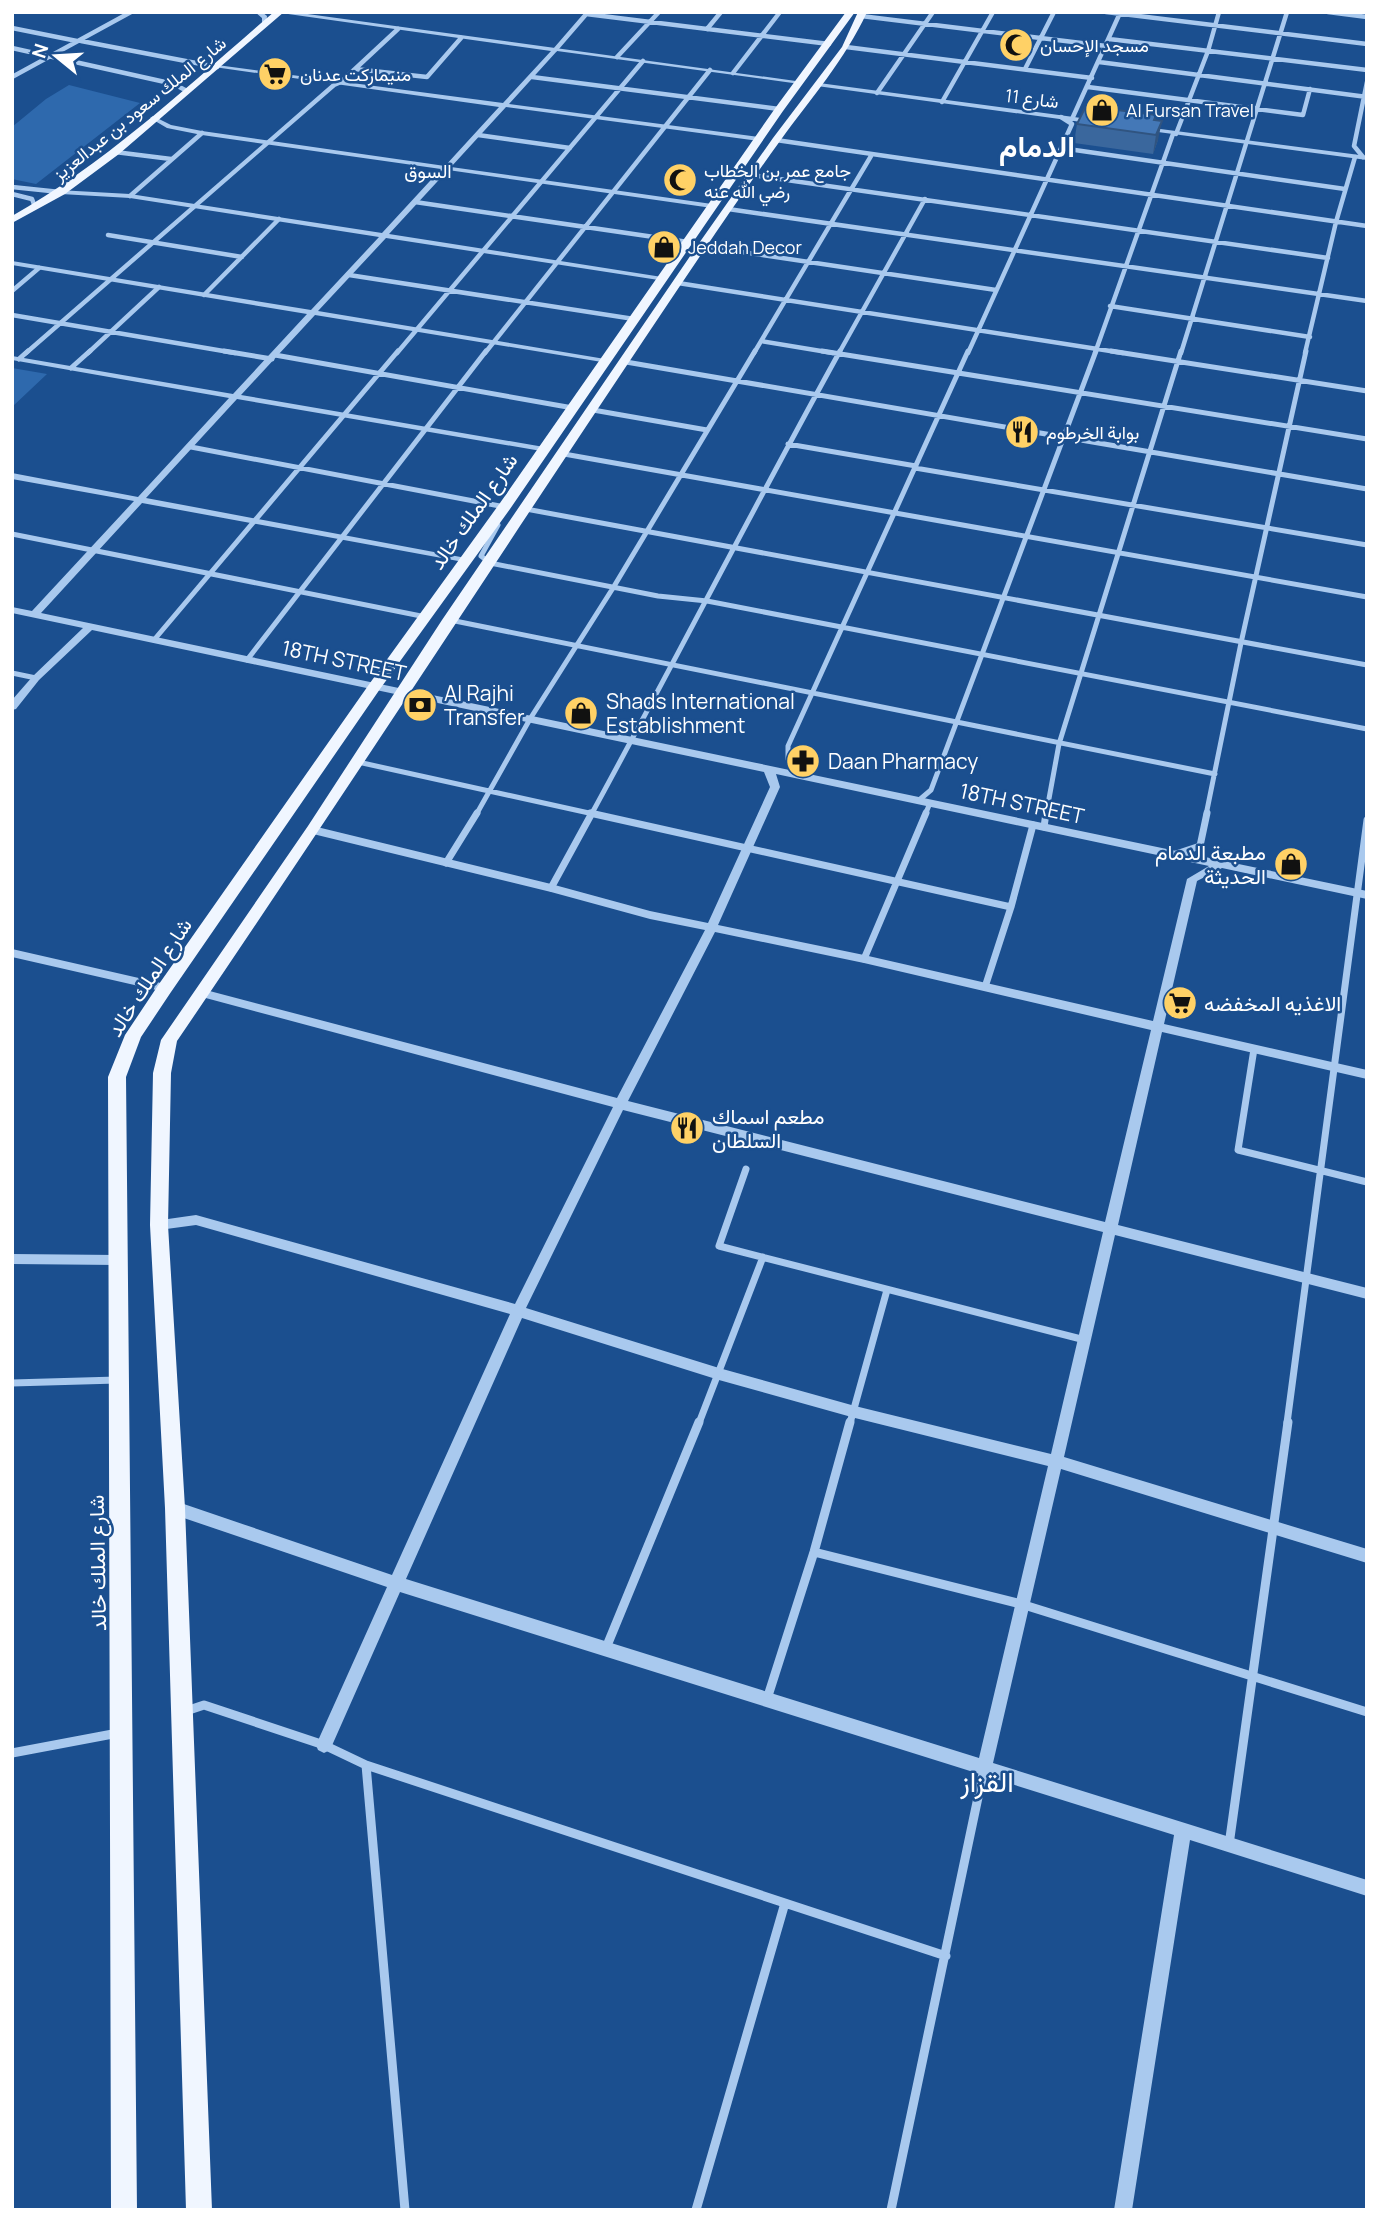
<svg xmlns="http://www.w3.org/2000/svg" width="1379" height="2222" font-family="Manrope,Vazirmatn,sans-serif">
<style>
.green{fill:#2e69ad}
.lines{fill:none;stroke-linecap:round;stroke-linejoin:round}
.minor-far3{stroke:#a9c9ee;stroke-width:4.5}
.minor-far2{stroke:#a9c9ee;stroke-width:5}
.minor-far1{stroke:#a9c9ee;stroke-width:7}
.minor{stroke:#a9c9ee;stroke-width:9}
.tertiary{fill:#a9c9ee;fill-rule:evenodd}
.primary{fill:#f0f6ff;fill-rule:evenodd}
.wall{fill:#3a679d}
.shaded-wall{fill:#305480}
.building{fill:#4478b7;stroke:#305480;stroke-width:2}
.labels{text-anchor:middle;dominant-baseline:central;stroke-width:5;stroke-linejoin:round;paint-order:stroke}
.far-poi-label{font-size:18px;fill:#fff;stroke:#1b4f8f;text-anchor:start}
.far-street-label{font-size:18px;fill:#fff;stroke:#1b4f8f}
.far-neighbourhood-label{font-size:19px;fill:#fff;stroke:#1b4f8f}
.street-label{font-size:21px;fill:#fff;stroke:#1b4f8f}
.poi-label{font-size:21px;fill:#fff;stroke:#1b4f8f;text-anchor:start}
.near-neighbourhood-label{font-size:28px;fill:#fff;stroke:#1b4f8f}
.far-town-label{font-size:30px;font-weight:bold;fill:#fff;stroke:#1b4f8f}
</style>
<rect width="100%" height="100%" fill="#1b4f8f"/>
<path class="green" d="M69 85 140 103 36 184 12 179V127L46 99Z
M12 368 47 374 12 407Z"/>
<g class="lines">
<path class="minor-far3" d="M1106 12 1367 44
M1328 12 1367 17
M586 14 829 44
M861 16 1106 46
M12 28 77 41
M707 29 721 12
M1109 39 1367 70
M81 41 217 67
M846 47 1092 78
M12 48 174 84 185 90
M556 49 588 12
M617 57 659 12
M1099 62 1367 97
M355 69 427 77 461 38
M1025 69 1054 12
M733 73 780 12
M12 77 131 12
M532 77 779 109
M1088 87 1303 115 1310 89
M877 93 933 12
M942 102 993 12
M1072 119 1120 13
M1176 134 1208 51 1219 12
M478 135 570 148
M776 140 1367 226
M1061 148 1345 189
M115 152 171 159
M1363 157 1354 146 1367 82
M752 175 1328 258
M12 187 60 192
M12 194 32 199 35 207
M130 196 202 133
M415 202 688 242
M728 209 1367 301
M108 235 242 257
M702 246 996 290
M349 275 634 319
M678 283 1123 353
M12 291 39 268
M204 295 279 219
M1110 306 1310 337
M12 315 235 353
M761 341 833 353
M26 353 334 85 341 82 398 29
M88 353 159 287
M397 353 643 61
M485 353 710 70
M754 353 871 156
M839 353 925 199
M968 353 1072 124 1061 117
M1095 353 1173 134
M1181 353 1287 12
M1305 353 1336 222 1355 157"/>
<path class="minor-far2" d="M224 351 272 359
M822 351 1367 439
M1111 351 1367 391
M275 355 573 408
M19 359 28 351
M626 362 1367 489
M71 368 90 351
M593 410 707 430
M788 444 916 466
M191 447 505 507
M564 454 1367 597
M915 468 1367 545
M526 509 1367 665
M498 525 481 556 490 563 658 596 707 601 1367 729
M12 534 426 617
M450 620 1215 774
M154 640 398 351
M247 660 486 351
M12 673 36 678
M358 762 598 815
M801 776 788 759V746L968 351
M918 801 931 790 1096 351
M476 815 530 719 613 588 755 351
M591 815C675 661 755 505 840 351
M925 815 930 803
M1046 815 1059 744 1181 351
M1206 815 1241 643 1306 351"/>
<path class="minor-far1" d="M590 813 1011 907
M1044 827 1046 813
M1176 854 1200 846 1207 813
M446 863 477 813
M551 888 592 813
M864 959 926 813
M985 987 1011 907 1033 825
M1254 1049 1238 1150 1367 1182
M746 1169 719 1246 1085 1340
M12 1383 117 1380
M699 1423 763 1257
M850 1423 887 1290
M1287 1423 1367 820"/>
<path class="minor" d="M814 1552 1021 1604 1367 1712
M606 1648 699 1422
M767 1699 814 1552 850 1422
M186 1711 204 1705 324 1745 366 1765 405 2210
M12 1753 118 1733
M366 1765 946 1956
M1229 1845 1288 1422
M696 2210 785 1903
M891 2210 984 1769"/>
<path class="tertiary" d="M255 12H262L267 16 266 26H262V18Z
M274 12H293L803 82 800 84 557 51 509 104 759 137 762 139 759 141 506 107 451 167 712 204 716 206 712 208 448 170 389 234 662 277 666 279 665 281 386 238 318 311 605 359H608V363L315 315 241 395 544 447 547 448V452L237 399 146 498 466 558 471 561 469 563 142 503 41 613 1367 891V899L1222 868 1197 881 1164 1024 1367 1070V1079L1162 1032 1118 1225 1367 1288V1299L1115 1235 1064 1457 1367 1549V1563L1061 1469 993 1763 1367 1880V1896L1190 1840 1132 2210H1114L1174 1835 400 1592 330 1750 324 1753 318 1750 316 1745 387 1587 175 1515 170 1513 168 1508 170 1503 175 1501 392 1575 510 1314 196 1225 159 1230 154 1229 153 1225 154 1221 196 1215 515 1304 613 1107 202 997 196 993 198 990 202 989 617 1098 705 930 650 919 551 892 313 834 309 833 308 830 309 827 313 826 551 884 650 911 708 923 770 787 764 772 92 630 39 680 16 709 12 710V700L33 676 83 628 12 613V607L32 611 134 501 12 479V473L138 497 229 398 12 360V356L233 394 307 314 12 265V261L311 310 379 237 130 198 61 194 57 192 58 190 130 194 382 233 441 169 202 135 167 128 150 118 153 116 171 125 202 131 445 166 499 107 214 67 217 65 503 103 551 51ZM776 774 1209 866 1187 879 1153 1021 864 955 718 925 780 787ZM715 932 864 963 1151 1030 1105 1222 628 1101ZM623 1110 1103 1232 1051 1454 855 1406 719 1368 526 1308ZM522 1318 719 1380 855 1418 1048 1466 979 1758 406 1579Z
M819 83 1096 120 1099 122 1096 124 817 86V84Z
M1145 127 1367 156V160L1143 130V128Z
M12 949 165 984 171 988 165 992 12 957Z
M12 1254 117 1255 122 1256 124 1260 122 1264 117 1265 12 1264Z"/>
<path class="primary" d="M274 12H284L119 154 65 194 12 223V216C109 161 190 84 274 12Z
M846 12H855L783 111 510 509 380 689 171 992 141 1037 126 1077 137 2210H111L108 1077 125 1035 159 984 370 683 500 503 776 107Z
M858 12H867C845 60 811 98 780 141 733 206 688 274 643 341 487 574 335 809 177 1041L171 1073 168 1225 185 1508 212 2210H186L165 1508 150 1225 153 1073 161 1040 308 826 442 620 697 246 773 138 842 47Z"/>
</g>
<path class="wall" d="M1156 115 1155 120 1158 140 1153 154 1074 143 1077 124Z"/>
<path class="shaded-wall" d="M1162 121 1158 140 1153 154 1156 135Z"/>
<path class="building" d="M1086 106 1156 115 1154 120 1162 121 1156 135 1077 124Z"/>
<defs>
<g id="mosque-disc" transform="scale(1.75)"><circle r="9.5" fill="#ffd166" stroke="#1b4f8f"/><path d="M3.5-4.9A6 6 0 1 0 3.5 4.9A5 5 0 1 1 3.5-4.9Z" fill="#111"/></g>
<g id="supermarket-disc" transform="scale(1.75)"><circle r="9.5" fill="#ffd166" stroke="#1b4f8f"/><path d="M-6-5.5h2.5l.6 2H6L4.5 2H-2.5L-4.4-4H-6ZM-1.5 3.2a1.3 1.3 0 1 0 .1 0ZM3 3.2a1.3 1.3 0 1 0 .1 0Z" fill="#111"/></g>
<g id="shop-disc" transform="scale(1.75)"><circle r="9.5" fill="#ffd166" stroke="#1b4f8f"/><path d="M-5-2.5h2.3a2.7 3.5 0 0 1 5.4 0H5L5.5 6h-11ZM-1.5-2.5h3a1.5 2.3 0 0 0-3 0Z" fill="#111"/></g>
<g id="restaurant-disc" transform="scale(1.75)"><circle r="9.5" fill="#ffd166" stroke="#1b4f8f"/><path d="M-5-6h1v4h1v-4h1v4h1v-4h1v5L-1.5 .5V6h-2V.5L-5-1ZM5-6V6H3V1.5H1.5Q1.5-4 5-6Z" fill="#111"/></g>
<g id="bank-disc" transform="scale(1.75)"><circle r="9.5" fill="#ffd166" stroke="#1b4f8f"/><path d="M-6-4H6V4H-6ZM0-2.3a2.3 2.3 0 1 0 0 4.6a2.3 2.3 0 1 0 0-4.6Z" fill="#111"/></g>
<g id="pharmacy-disc" transform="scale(1.75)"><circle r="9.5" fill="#ffd166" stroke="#1b4f8f"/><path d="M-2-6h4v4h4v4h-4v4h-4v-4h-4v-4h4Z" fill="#111"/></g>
</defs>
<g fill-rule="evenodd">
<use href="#mosque-disc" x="1016" y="45"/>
<use href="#supermarket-disc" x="275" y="74"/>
<use href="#shop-disc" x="1102" y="110"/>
<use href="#mosque-disc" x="680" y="180"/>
<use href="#shop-disc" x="664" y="247"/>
<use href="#restaurant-disc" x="1022" y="432"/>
<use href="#bank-disc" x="420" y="705"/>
<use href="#shop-disc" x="581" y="713"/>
<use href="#pharmacy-disc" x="803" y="761"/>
<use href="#shop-disc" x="1291" y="864"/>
<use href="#supermarket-disc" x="1180" y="1003"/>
<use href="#restaurant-disc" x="687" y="1128"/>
</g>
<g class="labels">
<g class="far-poi-label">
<text x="1040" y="45">مسجد الإحسان</text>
<text x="300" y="74">منيماركت عدنان</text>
<text x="1126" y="110">Al Fursan Travel</text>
<text x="704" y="170">جامع عمر بن الخطاب<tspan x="704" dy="21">رضي الله عنه</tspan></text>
<text x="688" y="247">Jeddah Decor</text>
<text x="1046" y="432">بوابة الخرطوم</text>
</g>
<g class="far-street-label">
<text transform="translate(1032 98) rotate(7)">شارع 11</text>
<text transform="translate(139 108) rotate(-39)">شارع الملك سعود بن عبدالعزيز</text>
</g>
<g class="far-neighbourhood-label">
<text x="428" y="171">السوق</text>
</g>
<g class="street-label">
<text transform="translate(473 511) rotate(-55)">شارع الملك خالد</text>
<text transform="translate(344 660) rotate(12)">18TH STREET</text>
<text transform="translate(1022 803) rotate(12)">18TH STREET</text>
<text transform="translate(149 977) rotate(-57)">شارع الملك خالد</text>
<text transform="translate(97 1563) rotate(-91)">شارع الملك خالد</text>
</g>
<g class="poi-label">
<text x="444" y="693">Al Rajhi<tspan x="444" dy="24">Transfer</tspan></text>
<text x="606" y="701">Shads International<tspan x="606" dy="24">Establishment</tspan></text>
<text x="828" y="761">Daan Pharmacy</text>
<text x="1266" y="852" text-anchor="end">مطبعة الدمام<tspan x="1266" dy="24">الحديثة</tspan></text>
<text x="1204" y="1003">الاغذيه المخفضه</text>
<text x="712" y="1116">مطعم اسماك<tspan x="712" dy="24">السلطان</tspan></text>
</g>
<g class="near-neighbourhood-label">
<text x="987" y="1781">القزاز</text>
</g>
<g class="far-town-label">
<text x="1037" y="145">الدمام</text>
</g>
</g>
<rect width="1379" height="2222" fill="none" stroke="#ffffff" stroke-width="28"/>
<g transform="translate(56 56) rotate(288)" stroke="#1b4f8f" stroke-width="5" paint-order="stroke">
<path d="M0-5L12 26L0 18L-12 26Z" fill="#ffffff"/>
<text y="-10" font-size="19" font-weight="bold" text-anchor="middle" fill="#ffffff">N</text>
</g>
</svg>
